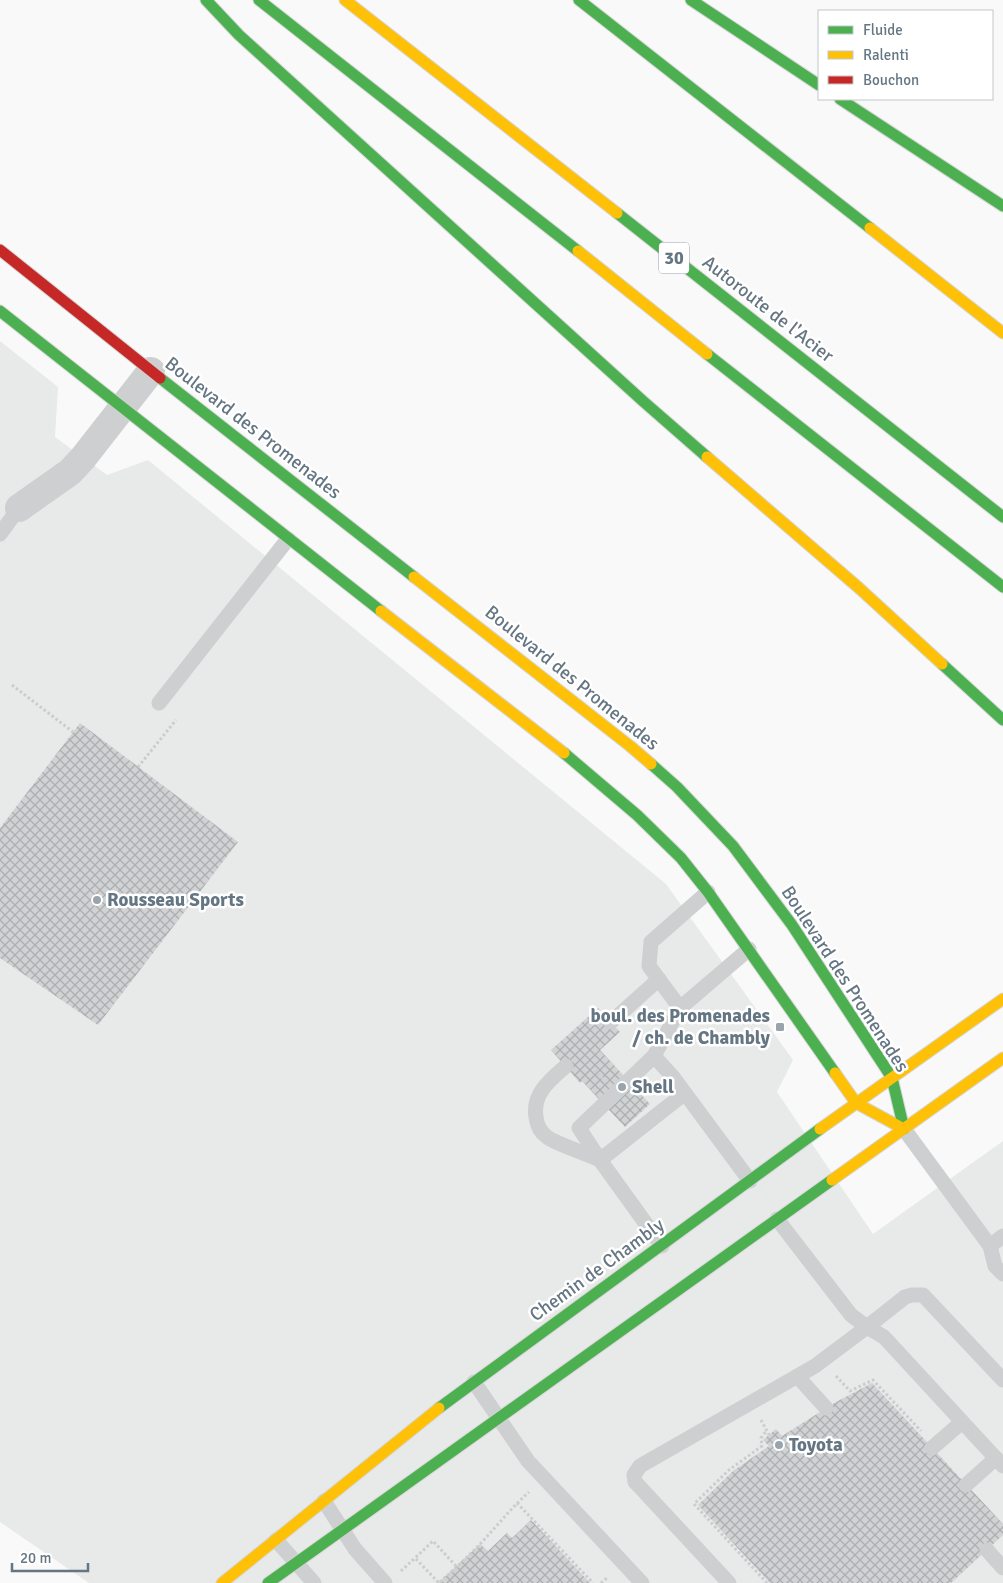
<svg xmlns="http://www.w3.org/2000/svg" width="1003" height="1583" font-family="Signika,sans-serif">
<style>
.built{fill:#e8e9e9}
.building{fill:url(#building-cross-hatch)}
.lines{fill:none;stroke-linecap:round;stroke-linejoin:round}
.fast-casing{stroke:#d5d6d7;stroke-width:13}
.slow-casing{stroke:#d5d6d7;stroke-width:13}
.jam-casing{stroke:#d5d6d7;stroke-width:13}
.path{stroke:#cbcccd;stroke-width:3;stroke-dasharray:2.5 2.5;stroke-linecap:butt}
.lane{stroke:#cecfd0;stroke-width:15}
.street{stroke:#cecfd0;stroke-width:28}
.fast{stroke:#4caf50;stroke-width:11}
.slow{stroke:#ffc107;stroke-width:11}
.jam{stroke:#c62828;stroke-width:11}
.poi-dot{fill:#99a4ac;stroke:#fff;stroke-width:2}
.labels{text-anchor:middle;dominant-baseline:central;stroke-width:5;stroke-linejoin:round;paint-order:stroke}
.shield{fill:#fff;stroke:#939fa8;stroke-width:1}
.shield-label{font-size:18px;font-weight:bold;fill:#657683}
.street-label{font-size:19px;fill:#657683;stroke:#fff}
.poi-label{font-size:19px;font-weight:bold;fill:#657683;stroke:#fff;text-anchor:start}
</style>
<defs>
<pattern id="building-cross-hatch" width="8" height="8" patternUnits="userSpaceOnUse" patternTransform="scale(1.25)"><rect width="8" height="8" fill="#d0d2d3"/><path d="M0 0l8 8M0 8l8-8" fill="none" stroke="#acafb1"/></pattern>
</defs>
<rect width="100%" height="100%" fill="#f9f9f9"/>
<path class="built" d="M0 341 58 387 55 437 107 475 148 460 666 884 793 1060 777 1092 873 1234 1003 1141V1583H89L0 1522Z"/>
<path class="building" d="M80 723 238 842 98 1025 0 958V828Z
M598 1008 620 1032 600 1050 650 1104 625 1127 582 1081 580 1083 551 1050Z
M872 1383 1003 1524V1535L951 1583H770L698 1505 733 1471 769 1446 763 1440 776 1429 782 1436 836 1402Z
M531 1520 590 1583H438L480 1544 488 1551 507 1533 512 1538Z"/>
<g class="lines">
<g class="fast-casing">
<path id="fast" d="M206 0 239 35 644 402 707 457
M259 0 578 251
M579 0 870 228
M691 0 819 85
M840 99 1003 206
M617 213 1003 517
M0 311 381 611
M707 354 1003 587
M160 378 414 577
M942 664 1003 720
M564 753 637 815 681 858 708 892 835 1073
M651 764 677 787 733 846 792 925 892 1078 904 1129
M439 1408 820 1129
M268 1583 832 1180"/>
</g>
<g class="slow-casing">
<path id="slow" d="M345 0 617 213
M870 228 1003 333
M578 251 707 354
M707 457 859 588 942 664
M414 577 630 746 651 764
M381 611 564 753
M835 1073 856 1103 904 1129
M820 1129 1003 999
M832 1180 1003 1058
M222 1583 439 1408"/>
</g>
<g class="jam-casing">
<path id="jam" d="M0 250 160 378"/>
</g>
<path class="path" d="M12 685 73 732
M138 767 176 720
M595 1070 603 1079
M836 1376 850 1391 873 1380 921 1431
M761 1420 769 1435
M517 1503 593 1583
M456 1566 433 1541 415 1558 439 1583C453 1570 468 1557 481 1543 497 1526 512 1507 529 1492
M401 1571 415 1558
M601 1583 608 1577
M767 1583 694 1504 729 1470 762 1446 761 1438 767 1430"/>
<path class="lane" d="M0 534 19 508
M159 703 288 539
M708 892 651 942 649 966 680 1008 749 949
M680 1008 654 1056 673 1077 750 1181
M611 1022 659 979
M566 1066C550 1080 532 1094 536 1117 537 1125 540 1132 547 1137 556 1144 588 1154 600 1160
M904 1129 990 1246 1003 1236
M600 1160 579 1128 654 1056
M662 1246 600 1160 685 1093
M990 1246 995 1266 1003 1274
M797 1376 826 1408
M1003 1380 923 1295H912L905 1297 867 1327 884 1337 1003 1466
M474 1382 528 1461 642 1583
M932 1448 962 1422
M966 1485 996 1458
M324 1501 355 1549 385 1583
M276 1540 314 1583
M987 1550 1003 1568
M729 1583 638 1485 635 1482 634 1475 640 1466 815 1366 867 1327 851 1315 777 1219"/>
<path class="street" d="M19 508 70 472 83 458 151 371"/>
<use href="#fast" class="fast"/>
<use href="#slow" class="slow"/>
<use href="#jam" class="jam"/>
</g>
<g class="poi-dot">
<circle cx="97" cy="900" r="5"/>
<rect x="775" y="1022" width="10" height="10" rx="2.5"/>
<circle cx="622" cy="1087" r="5"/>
<circle cx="779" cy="1445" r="5"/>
</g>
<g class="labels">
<rect class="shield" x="659" y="242.5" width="30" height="31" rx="4"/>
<g class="shield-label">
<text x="674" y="258">30</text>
</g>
<g class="street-label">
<text transform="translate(768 309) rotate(38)">Autoroute de l'Acier</text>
<text transform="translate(253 428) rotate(38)">Boulevard des Promenades</text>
<text transform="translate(572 678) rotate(39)">Boulevard des Promenades</text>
<text transform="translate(845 979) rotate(57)">Boulevard des Promenades</text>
<text transform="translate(597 1270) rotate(-36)">Chemin de Chambly</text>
</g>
<g class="poi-label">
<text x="107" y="900">Rousseau Sports</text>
<text x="770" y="1016" text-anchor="end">boul. des Promenades<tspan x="770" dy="22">/ ch. de Chambly</tspan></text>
<text x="632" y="1087">Shell</text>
<text x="789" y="1445">Toyota</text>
</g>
</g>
<rect x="818" y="10" width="175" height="90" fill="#ffffff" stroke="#c1c8cd"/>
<rect x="828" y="26" width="25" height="8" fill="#4caf50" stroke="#c1c8cd"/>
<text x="863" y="35" font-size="15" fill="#657683">Fluide</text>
<rect x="828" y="51" width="25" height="8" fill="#ffc107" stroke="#c1c8cd"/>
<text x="863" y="60" font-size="15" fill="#657683">Ralenti</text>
<rect x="828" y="76" width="25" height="8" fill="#c62828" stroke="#c1c8cd"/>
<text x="863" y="85" font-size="15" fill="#657683">Bouchon</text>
<path d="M12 1563v8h76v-8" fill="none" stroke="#657683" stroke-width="2.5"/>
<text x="20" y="1563" font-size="15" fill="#657683" stroke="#ffffff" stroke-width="4" paint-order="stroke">20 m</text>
</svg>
